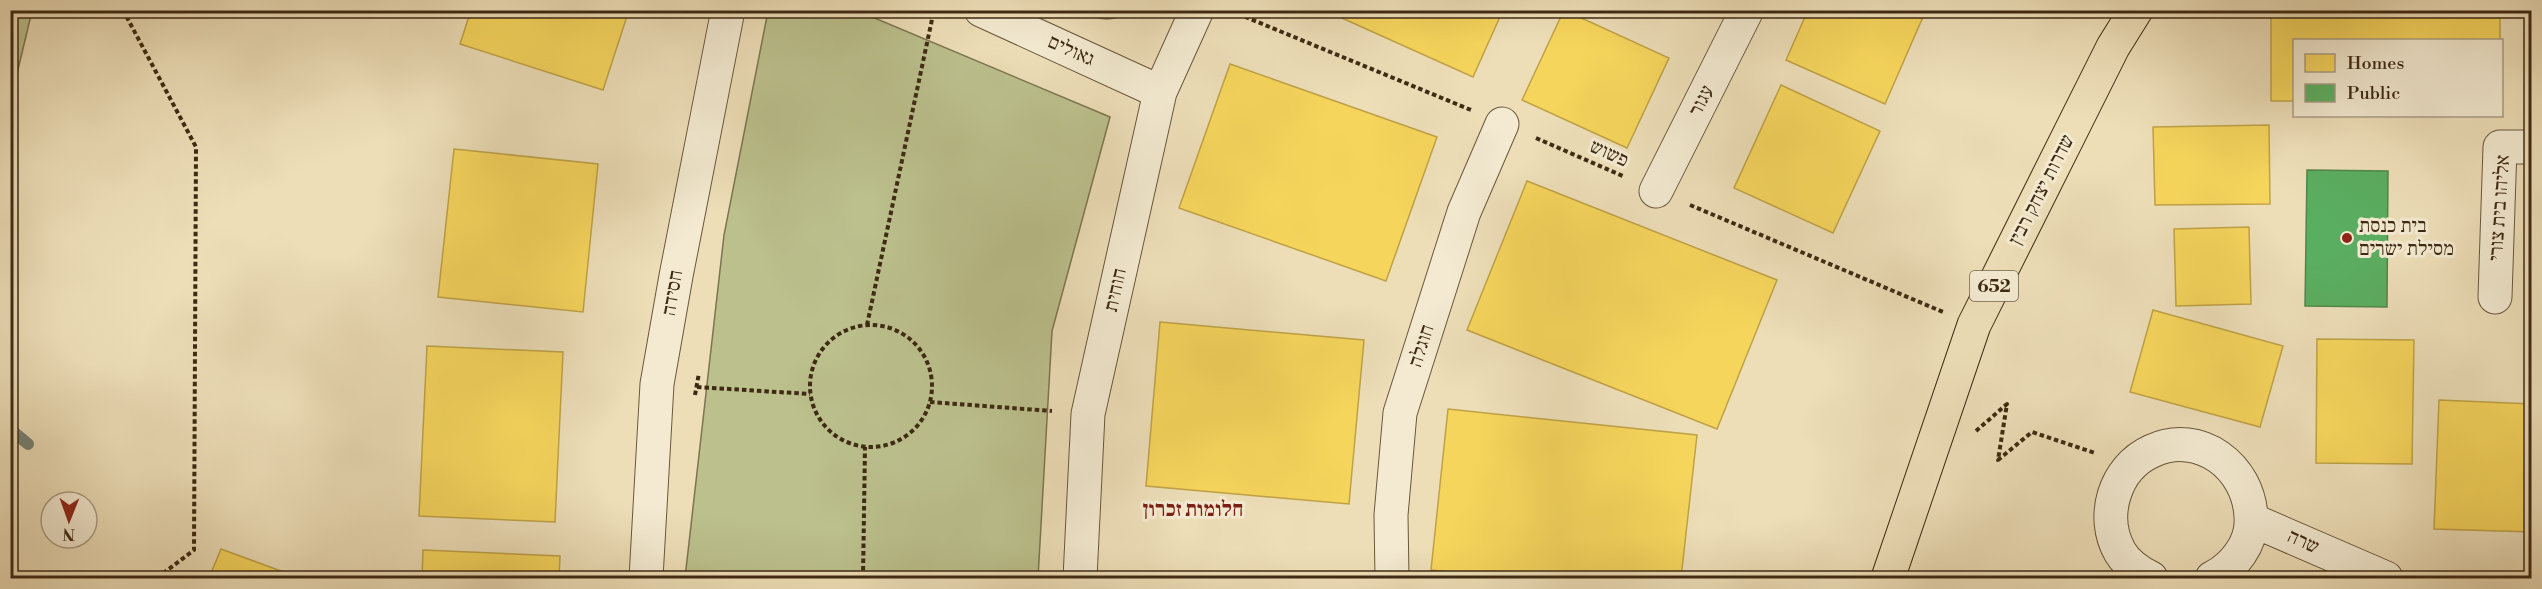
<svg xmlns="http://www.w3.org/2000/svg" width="2542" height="589" font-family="'Libre Bodoni','Frank Ruhl Libre',serif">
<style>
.green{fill:#bbc08d;stroke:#7c7550;stroke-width:1.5}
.homes{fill:#f6d55c;stroke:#bfa246;stroke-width:1.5}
.public{fill:#5aae61;stroke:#52864a;stroke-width:1.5}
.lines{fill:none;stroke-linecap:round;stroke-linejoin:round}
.stream{stroke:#758175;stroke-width:12}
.street-casing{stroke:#6a573c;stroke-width:35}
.primary-casing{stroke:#3e2a13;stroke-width:35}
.path{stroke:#3e2a13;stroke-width:4;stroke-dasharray:4.5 3;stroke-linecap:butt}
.street{stroke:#f3ead1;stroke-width:33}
.primary{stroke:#eddeb8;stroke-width:33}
.poi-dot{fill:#8f2418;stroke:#f3ead1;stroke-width:2}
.labels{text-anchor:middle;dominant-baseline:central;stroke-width:6;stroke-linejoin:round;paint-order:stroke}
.shield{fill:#f3ead1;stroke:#74644c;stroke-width:1.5}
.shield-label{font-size:18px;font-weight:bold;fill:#3e2a13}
.street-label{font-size:20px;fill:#3e2a13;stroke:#f3ead1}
.poi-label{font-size:20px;fill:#3e2a13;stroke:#f3ead1;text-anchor:start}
.neighbourhood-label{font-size:21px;font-weight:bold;fill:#7a1f14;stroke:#f3ead1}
</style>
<rect width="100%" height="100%" fill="#eddeb8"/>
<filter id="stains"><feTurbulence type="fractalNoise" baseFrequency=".00333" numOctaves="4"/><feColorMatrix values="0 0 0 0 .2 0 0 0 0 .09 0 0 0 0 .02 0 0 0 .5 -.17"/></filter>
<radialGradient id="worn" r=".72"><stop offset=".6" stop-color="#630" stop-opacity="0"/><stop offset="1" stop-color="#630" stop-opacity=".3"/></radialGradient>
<path class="green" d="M11 10 32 11 11 99 10 11Z
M768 11H858L1110 117 1052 331 1038 578H685L724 235Z
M1079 11 1131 10V11C1110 23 1099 20 1079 11Z"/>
<path class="homes" d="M471 10H629L603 90 460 44Z
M1324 10H1503L1473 77Z
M1564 10 1669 58 1627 148 1522 100Z
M1662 10H1683L1680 18Z
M1808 10H1926L1885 104 1786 60Z
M2500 10V40H2294V101H2271V11Z
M2528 11 2532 12V101H2525Z
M1230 64 1437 137 1386 281 1179 208Z
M1781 85 1880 131 1833 233 1734 188Z
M2269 125 2270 204 2155 205 2153 127Z
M454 149 598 164 583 312 438 297Z
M1527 181 1777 280 1717 429 1467 330Z
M2249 227 2251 304 2176 306 2174 229Z
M2153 310 2283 346 2260 427 2130 392Z
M1160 322 1364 340 1349 504 1146 486Z
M2317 339 2414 340 2412 464 2316 463Z
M427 346 563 352 555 522 419 516Z
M2439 400 2532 404V532L2434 529Z
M1448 409 1697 435 1681 578H1507L1431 570Z
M221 549 300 578H209Z
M423 550 560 556 559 578H422Z
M1345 575V578H1249Z"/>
<path class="public" d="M2307 170 2388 171 2387 307 2305 306Z"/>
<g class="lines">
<path class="stream" d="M10 429 28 444"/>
<g class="street-casing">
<path id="street" d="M981 10 1160 92
M1656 191 1747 10
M2495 297 2500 147H2532
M2252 520 2386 578
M646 578 657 384 676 276 728 10
M1080 578 1088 414 1160 92 1197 10
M1392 578 1391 515 1400 413 1464 212 1502 124
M2151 578C2139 572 2127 564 2120 552 2100 517 2114 468 2152 451 2200 429 2249 467 2251 517 2253 543 2234 567 2212 578"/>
</g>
<g class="primary-casing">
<path id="primary" d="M1888 578 1974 325 2113 47 2136 10"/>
</g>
<path class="path" d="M123 10 196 147 194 550 157 578
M1231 11 1471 110
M1536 138 1625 177
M1690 205 1943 312
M867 325 934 10
M810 386a61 61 0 1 1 122 0a61 61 0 1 1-122 0Z
M697 387 810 394
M695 395 699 373
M930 402 1052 411
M1976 431 2007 404 1998 460 2032 432 2095 453
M863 578 865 447"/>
<use href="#street" class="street"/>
<use href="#primary" class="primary"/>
</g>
<circle class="poi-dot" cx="2347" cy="238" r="6"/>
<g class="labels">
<rect class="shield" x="1970" y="271" width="48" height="30" rx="4.5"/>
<g class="shield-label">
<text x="1994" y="286">652</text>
</g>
<g class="street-label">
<text transform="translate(1071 51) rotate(24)">גאולים</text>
<text transform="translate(1702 101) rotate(-63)">עגור</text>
<text transform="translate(1609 154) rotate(24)">פשוש</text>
<text transform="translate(2042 190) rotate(-63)">שדרות יצחק רבין</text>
<text transform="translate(2500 208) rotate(-86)">אליהו בית צורי</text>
<text transform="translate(1116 290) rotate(-77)">חוחית</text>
<text transform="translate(673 293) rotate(-80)">חסידה</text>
<text transform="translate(1422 346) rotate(-72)">חוגלה</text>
<text transform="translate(2303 542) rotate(24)">שרה</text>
</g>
<g class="poi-label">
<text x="2359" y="226">בית כנסת<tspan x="2359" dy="23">מסילת ישרים</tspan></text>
</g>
<g class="neighbourhood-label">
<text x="1193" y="510">חלומות זכרון</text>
</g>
</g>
<rect width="2542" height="589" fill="none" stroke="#eddeb8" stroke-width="36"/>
<rect x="12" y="12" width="2518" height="565" fill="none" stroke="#3e2a13" stroke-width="3"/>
<rect x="18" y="18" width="2506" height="553" fill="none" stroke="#3e2a13" stroke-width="1.5"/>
<rect x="2293" y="39" width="210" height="78" fill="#f3ead1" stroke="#ab9d85" stroke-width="1.5"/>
<rect x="2305" y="54" width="30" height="18" fill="#f6d55c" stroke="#ab9d85" stroke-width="1.5"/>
<text x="2347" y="69" font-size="18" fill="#3e2a13">Homes</text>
<rect x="2305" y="84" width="30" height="18" fill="#5aae61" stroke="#ab9d85" stroke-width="1.5"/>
<text x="2347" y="99" font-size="18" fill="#3e2a13">Public</text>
<g transform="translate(69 520) rotate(181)"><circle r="28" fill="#f3ead1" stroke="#ab9d85" stroke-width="1.5"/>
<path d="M0-4.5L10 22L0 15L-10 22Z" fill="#8f2418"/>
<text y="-9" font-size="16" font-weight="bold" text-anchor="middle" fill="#3e2a13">N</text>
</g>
<rect width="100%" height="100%" filter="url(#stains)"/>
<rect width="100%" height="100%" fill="url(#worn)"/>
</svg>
